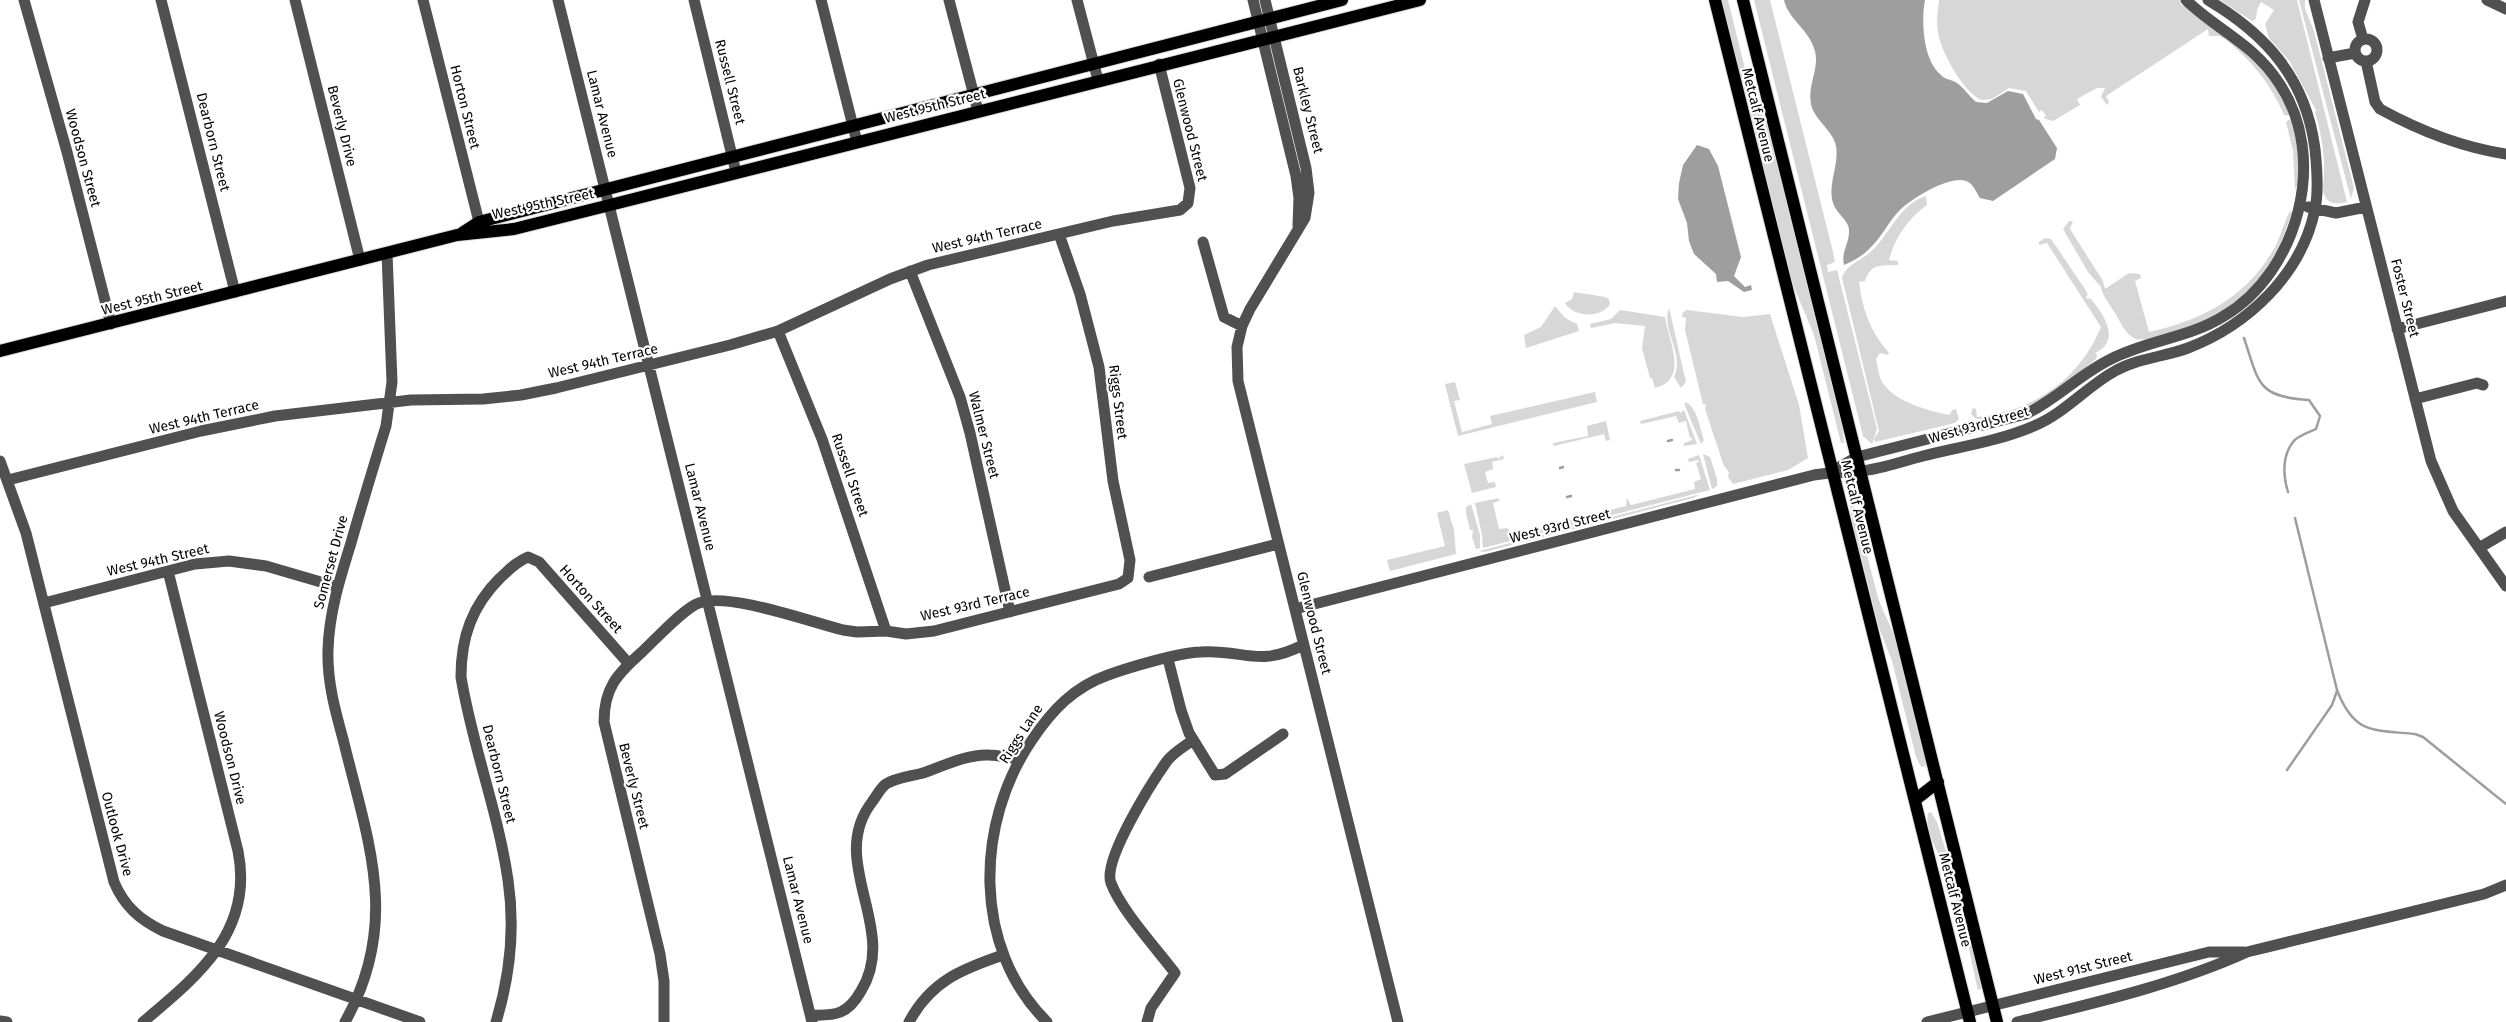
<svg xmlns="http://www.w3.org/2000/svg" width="2506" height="1022" font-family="'Fira Sans',sans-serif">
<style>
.green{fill:#d7d7d7}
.water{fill:#9e9e9e}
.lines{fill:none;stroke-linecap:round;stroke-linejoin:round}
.stream{stroke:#9e9e9e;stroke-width:2.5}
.major-casing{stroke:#dbdbdb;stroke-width:14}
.minor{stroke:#505050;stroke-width:11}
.major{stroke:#000;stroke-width:12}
.labels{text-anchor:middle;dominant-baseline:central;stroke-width:4.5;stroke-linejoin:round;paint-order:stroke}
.street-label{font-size:14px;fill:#000;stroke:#fff}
</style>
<rect width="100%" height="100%" fill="#fff"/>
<path class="green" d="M1721 0H1728L1748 81 1770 133 1841 415 1844 443H1841L1814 335 1793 285Z
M1754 0H1770L1833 252 1835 262 1827 265 1828 272 1837 270 1877 429 1872 444 1863 436Z
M1939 0H2180L2181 5 2185 6C2222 33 2280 67 2289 116L2284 115C2271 84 2251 60 2225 39L2219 36H2209L2208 29 2106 96 2109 102 2107 105 2101 97 2105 88H2097L2077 99 2080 105 2053 121 2043 118 2046 116 2042 110 2039 112 2026 91 2009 88 1992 99 1982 100C1964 94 1940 50 1938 32 1936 21 1938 10 1939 0Z
M2220 0H2297L2347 202C2340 204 2330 205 2326 198 2321 191 2324 182 2324 174 2325 153 2321 133 2315 112L2316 110 2290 62 2269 38 2265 24 2274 10 2261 2 2257 10 2256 19 2252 21Z
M2299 0H2305V9L2314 31 2354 188 2351 199Z
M2290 119C2297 132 2303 178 2295 190L2293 151 2286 122Z
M1926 196 1927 205C1908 219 1895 237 1889 260L1898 261V265C1883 266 1871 262 1865 281L1859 282C1862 309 1871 333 1889 353L1887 355 1880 353 1876 359C1878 367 1879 380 1885 386 1899 403 1929 411 1950 415L1952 410 1956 409 1959 419 1955 423 1875 442 1874 439 1879 431 1842 278C1845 266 1859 261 1868 254 1888 239 1899 203 1926 196Z
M2290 211 2292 212C2283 241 2270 270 2246 293 2238 301 2226 310 2216 315 2202 323 2151 343 2136 339 2126 336 2120 321 2115 313 2110 305 2102 295 2101 287L2088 272 2063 229 2069 221H2073L2070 229 2103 281 2105 289 2129 273 2140 274 2141 278 2135 281 2149 332C2203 320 2247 297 2275 247 2281 236 2284 222 2290 211Z
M2045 238 2051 239 2085 289 2088 295 2086 296 2087 299 2090 298C2105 315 2121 341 2095 353L2097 355 2096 359C2066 385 2037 407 1998 417 1990 419 1983 421 1975 418L1971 414 1973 408 1976 409 1977 417C2034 411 2079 380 2101 327L2047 243 2039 245V242Z
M1574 292 1605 297 1609 299 1610 304C1601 319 1573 317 1565 303L1572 299Z
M1555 306 1565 318 1577 324 1579 331 1526 348 1524 335 1541 327Z
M1669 308 1686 382 1681 388 1674 377C1685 354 1661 330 1669 308Z
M1620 310 1665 317C1668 340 1690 379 1655 388L1652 378H1650L1642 348 1645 326 1615 323 1591 328 1590 324 1611 319Z
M1687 310 1743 317 1770 314 1799 405 1808 458 1788 470 1733 484 1728 477 1729 472 1724 466 1705 409 1706 404H1703L1701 396 1685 330 1686 318 1682 317 1683 312Z
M1455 382 1460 400 1454 401 1462 432 1492 424 1490 416 1595 392 1597 402 1458 436 1445 384Z
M1685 402C1697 406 1700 429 1704 440L1701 444 1685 406Z
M1684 410 1697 444 1684 446V443L1692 440V438H1690L1686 421 1679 423 1676 416 1641 424 1640 421 1679 411 1680 413Z
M1606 421 1610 440 1606 441 1604 434 1554 446 1553 443 1588 436 1587 426Z
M1703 454 1710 457 1717 479V486L1712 489Z
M1503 455 1504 459 1492 462 1493 469 1485 472 1488 483 1495 482 1496 487 1472 493 1464 464 1497 457V459Z
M1699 455 1710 490 1483 548 1482 535 1475 503 1499 498V501L1493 503 1499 529 1508 528 1510 535 1626 506 1627 498 1631 505 1695 489 1694 482 1701 479 1696 463 1699 462 1698 460 1689 462 1688 459Z
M1848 491H1850L1879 601 1895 637 1925 755 1926 766 1921 767 1916 757 1892 661 1878 625 1852 520Z
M1701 494 1693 498 1485 552 1479 551Z
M1471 504 1480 535V548L1476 549 1472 537 1473 530H1470L1466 513V507Z
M1448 510 1454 530 1456 554 1390 571 1387 560 1445 546 1437 513Z
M1931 812 1937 822 1965 914 1983 988 1978 990C1968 948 1962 902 1943 863 1936 848 1925 831 1928 813Z"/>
<path class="water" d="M1784 0H1925C1921 21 1923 59 1940 74 1945 80 1951 79 1957 83 1961 85 1971 98 1976 102L1987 103 2008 91 2023 94 2036 119 2039 120 2057 148 2055 159 1993 201 1980 198C1976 192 1973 183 1966 181 1949 175 1909 200 1898 212 1888 223 1881 238 1870 248 1863 256 1853 261 1844 265 1841 252 1849 244 1849 232 1850 219 1835 215 1832 199 1829 182 1839 164 1836 146 1833 130 1814 120 1811 104 1807 84 1821 67 1814 48 1808 29 1788 19 1784 0Z
M1697 145 1709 149 1718 166 1741 257 1734 276 1745 287 1751 285 1752 290 1744 292 1728 281 1717 282 1716 274 1694 254 1689 241 1687 223 1678 199 1679 183 1683 165Z"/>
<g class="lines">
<path class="stream" d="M2244 338C2259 383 2257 397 2309 400L2320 416 2316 429C2310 432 2297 436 2293 442 2282 456 2283 476 2288 492
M1668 441 1672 440
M1560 468 1563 467
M1676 470H1679
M1567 497 1571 496
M2295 518 2337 690C2354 734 2372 730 2415 734L2423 737 2506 804
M2287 770 2332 705 2337 691"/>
<g class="major-casing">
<path id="major" d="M1715 0 1970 1022
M1743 0 1997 1022
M462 233 479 222 1342 0
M0 351 457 235 514 229 610 205 1420 0
M1915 800 1938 782"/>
</g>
<path class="minor" d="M24 0 67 152 111 324
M161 0 235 292
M295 0 360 260
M423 0 479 222
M558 0 812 1022
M694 0 736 172
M821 0 857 142
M949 0 978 111
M1077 0 1098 80
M1253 0 1296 176 1299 198 1298 226
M1265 0 1306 168 1309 193 1305 218 1250 309 1242 326 1237 347 1238 381 1398 1022
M2314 0 2431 461 2453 511 2506 586
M2487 0 2506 9
M2355 50a11 11 0 1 1 22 0a11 11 0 1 1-22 0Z
M2363 39 2358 22 2365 0
M2328 58 2355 53
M2366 61 2375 102 2380 109C2420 131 2460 147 2506 154
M2308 207 2336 213 2366 207
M1203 242 1224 317 1242 326
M910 271 960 397 970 433 1010 612
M2397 329 2506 301
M778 331 822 439 886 631
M2415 399 2477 383 2483 385
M0 461 26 533 114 882C124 906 140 920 163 931L420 1022
M1834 470 1857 457 2026 414C2057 399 2080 374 2111 359 2148 340 2189 338 2224 316 2299 271 2329 157 2279 83 2253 43 2218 31 2186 0
M8 480 201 431 275 416 411 400 483 399 521 395 556 388 730 345 778 331 890 279 928 265 1113 221 1180 210 1188 203 1190 188 1159 64
M2479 548 2506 532
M1149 577 1278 544
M44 603 195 564 229 561 266 566 338 587
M1295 609 1814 475C1830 472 1844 473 1861 471 1881 469 1903 461 1923 456 1959 447 1999 441 2034 426 2065 413 2086 387 2115 371 2138 358 2164 357 2188 348 2248 325 2302 274 2315 209 2319 191 2317 168 2315 149 2306 79 2267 35 2208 0
M1168 659 1181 710 1189 733 1215 775 1225 774 1283 734
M811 1015C836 1016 848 1014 861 991 900 928 826 862 872 802 876 797 881 787 886 784 895 778 912 776 923 773 943 766 967 754 989 755 998 755 1009 758 1019 759
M0 1021 7 1022
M143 1022C198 976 254 931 238 851L168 571
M345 1022C401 922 368 842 343 739 335 710 327 681 328 650 329 613 340 578 351 543 362 504 374 465 386 426L392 382 387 253
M496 1022C510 976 515 927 508 880 498 811 472 745 461 677 461 637 472 606 500 578 510 569 516 562 528 557L539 562 629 664
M664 1022V981L660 954 604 722C604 688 617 674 642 652 655 640 684 608 699 603 728 592 811 622 843 630L857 632 886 631 906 634 934 631 1119 584 1128 578 1130 560 1113 481 1099 367 1080 294 1059 234
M909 1022C931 981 962 969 1003 955
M1047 1022C972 948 975 823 1032 740 1052 710 1074 687 1108 675 1130 667 1178 653 1200 652 1244 649 1258 668 1303 645
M1147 1022 1151 1008 1175 973C1157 949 1121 910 1111 883 1102 861 1152 782 1167 761 1173 753 1185 746 1193 740
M1927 1022 2209 952H2244
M2017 1022C2094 1003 2174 985 2247 952L2484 894 2506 885"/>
<use href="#major" class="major"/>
</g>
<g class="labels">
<g class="street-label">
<text transform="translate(730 82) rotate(76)">Russell Street</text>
<text transform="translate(935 106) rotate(-14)">West 95th Street</text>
<text transform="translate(465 107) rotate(76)">Horton Street</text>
<text transform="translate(1308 110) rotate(76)">Barkley Street</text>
<text transform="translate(602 114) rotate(76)">Lamar Avenue</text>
<text transform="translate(1758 115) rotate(76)">Metcalf Avenue</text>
<text transform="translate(342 126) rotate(76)">Beverly Drive</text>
<text transform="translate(1190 130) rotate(76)">Glenwood Street</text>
<text transform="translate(213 142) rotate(76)">Dearborn Street</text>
<text transform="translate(83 158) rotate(75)">Woodson Street</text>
<text transform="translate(543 204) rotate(-12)">West 95th Street</text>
<text transform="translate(987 236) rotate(-13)">West 94th Terrace</text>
<text transform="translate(152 298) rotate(-14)">West 95th Street</text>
<text transform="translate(2405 298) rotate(76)">Foster Street</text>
<text transform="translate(603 361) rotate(-13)">West 94th Terrace</text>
<text transform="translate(1118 402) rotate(83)">Riggs Street</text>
<text transform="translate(204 417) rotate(-13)">West 94th Terrace</text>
<text transform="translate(1979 425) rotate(-16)">West 93rd Street</text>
<text transform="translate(984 435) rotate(76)">Walmer Street</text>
<text transform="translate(850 475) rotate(71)">Russell Street</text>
<text transform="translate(700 507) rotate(76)">Lamar Avenue</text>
<text transform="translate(1857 507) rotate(76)">Metcalf Avenue</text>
<text transform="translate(1560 526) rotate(-14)">West 93rd Street</text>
<text transform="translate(158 560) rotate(-13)">West 94th Street</text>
<text transform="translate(331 562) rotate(-75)">Somerset Drive</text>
<text transform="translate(591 599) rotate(48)">Horton Street</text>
<text transform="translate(975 604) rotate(-13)">West 93rd Terrace</text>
<text transform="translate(1314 623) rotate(76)">Glenwood Street</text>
<text transform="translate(1021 734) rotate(-57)">Riggs Lane</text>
<text transform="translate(230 758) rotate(76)">Woodson Drive</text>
<text transform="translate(499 774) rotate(76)">Dearborn Street</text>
<text transform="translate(634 786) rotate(76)">Beverly Street</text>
<text transform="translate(117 834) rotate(75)">Outlook Drive</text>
<text transform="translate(798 900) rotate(76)">Lamar Avenue</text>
<text transform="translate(1955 900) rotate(76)">Metcalf Avenue</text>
<text transform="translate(2083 968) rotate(-14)">West 91st Street</text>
</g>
</g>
</svg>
